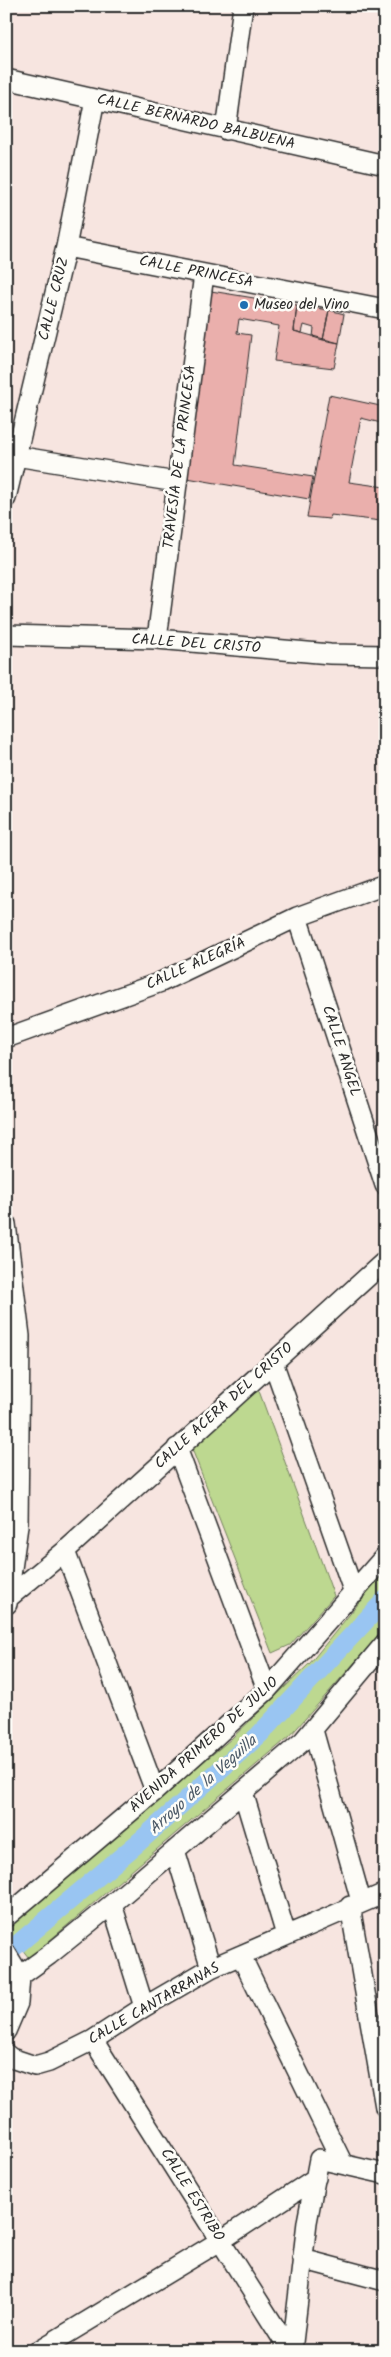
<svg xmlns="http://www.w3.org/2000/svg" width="391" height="2357" font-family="Kalam,sans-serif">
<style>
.green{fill:#bdd890;stroke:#74825e}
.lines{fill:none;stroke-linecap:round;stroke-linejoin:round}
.canal{stroke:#99c5f2;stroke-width:19}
.building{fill:#eaafac;stroke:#2b2b2b}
.minor-casing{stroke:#2b2b2b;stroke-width:22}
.minor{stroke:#fdfcf7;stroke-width:19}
.poi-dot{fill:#1f6fb2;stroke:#fdfcf7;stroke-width:2}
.labels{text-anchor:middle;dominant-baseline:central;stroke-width:5;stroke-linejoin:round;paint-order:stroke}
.street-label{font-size:15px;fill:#2b2b2b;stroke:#fdfcf7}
.poi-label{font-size:15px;fill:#2b2b2b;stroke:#fdfcf7;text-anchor:start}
.water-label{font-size:16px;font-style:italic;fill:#4c5967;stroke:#fdfcf7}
</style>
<rect width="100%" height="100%" fill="#f7e5e0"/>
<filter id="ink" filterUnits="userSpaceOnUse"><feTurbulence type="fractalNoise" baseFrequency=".02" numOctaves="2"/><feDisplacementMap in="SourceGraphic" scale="10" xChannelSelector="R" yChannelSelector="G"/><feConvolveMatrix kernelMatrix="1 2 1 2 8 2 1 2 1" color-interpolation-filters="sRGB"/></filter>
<g filter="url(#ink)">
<path class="green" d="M259 1391 334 1596 290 1645 272 1653 190 1444 238 1399Z
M385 1571V1628L290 1736 29 1958 6 1929V1924L231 1739 310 1663Z"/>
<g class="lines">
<path class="canal" d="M6 1954 139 1842 259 1735 385 1600"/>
</g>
<path class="building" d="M211 291 297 305 294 331 339 343 334 368 274 361 279 326 239 319 237 333 251 335 235 465 313 477 309 499 187 478Z
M297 305 329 310 323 340 313 337 314 328 304 325 302 333 294 331Z
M329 310 344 314 339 343 323 340Z
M329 395 385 407V424L361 418 349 482 385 487 381 521 331 515 330 519 307 517Z
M385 488V521H381Z"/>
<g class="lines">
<g class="minor-casing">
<path id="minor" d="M6 79 385 165
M226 130 243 6
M66 247 385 309
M16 456 176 482
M6 498 66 247 95 99
M6 635 157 639 330 654 385 655
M157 639 204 274
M297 917 385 1185
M6 1038 161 982 297 917 385 885
M6 1224 20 1336 18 1526 7 1604
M273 1362 354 1593
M177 1448 267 1690
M65 1551 155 1791
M7 1599 65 1551 385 1261
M313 1730 361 1901
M243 1792 286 1935
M175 1850 211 1968
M112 1904 144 2007
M350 1906 385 2107
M6 1917 155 1791 267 1690 385 1556
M6 1953 20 1976 18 2003 6 2031
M241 1956 343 2164
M20 1976 49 1955 112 1904 303 1741 385 1643
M93 2040 290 2351
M6 2054 11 2058 35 2066 49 2062 93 2040 144 2007 211 1968 385 1893
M302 2259 385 2281
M38 2351 220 2241 316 2178
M292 2351 307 2222 319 2159 385 2174"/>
</g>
<use href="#minor" class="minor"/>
</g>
</g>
<circle class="poi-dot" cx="244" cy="305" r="5"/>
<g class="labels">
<g class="street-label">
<text transform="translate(196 122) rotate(13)">CALLE BERNARDO BALBUENA</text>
<text transform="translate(196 272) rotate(11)">CALLE PRINCESA</text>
<text transform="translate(54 299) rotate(-76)">CALLE CRUZ</text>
<text transform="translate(180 457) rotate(-83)">TRAVESÍA DE LA PRINCESA</text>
<text transform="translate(196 644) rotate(4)">CALLE DEL CRISTO</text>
<text transform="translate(196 964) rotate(-24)">CALLE ALEGRÍA</text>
<text transform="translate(341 1051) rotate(72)">CALLE ANGEL</text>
<text transform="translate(224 1406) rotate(-42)">CALLE ACERA DEL CRISTO</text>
<text transform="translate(204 1745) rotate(-42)">AVENIDA PRIMERO DE JULIO</text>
<text transform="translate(154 2004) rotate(-30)">CALLE CANTARRANAS</text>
<text transform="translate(192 2195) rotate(58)">CALLE ESTRIBO</text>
</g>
<g class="poi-label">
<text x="254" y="305">Museo del Vino</text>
</g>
<g class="water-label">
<text transform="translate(203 1785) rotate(-42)">Arroyo de la Veguilla</text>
</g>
</g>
<rect width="391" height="2357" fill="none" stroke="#fdfcf7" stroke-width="25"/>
<rect x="12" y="12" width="366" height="2332" fill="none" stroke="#2b2b2b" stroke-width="2" filter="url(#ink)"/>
</svg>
